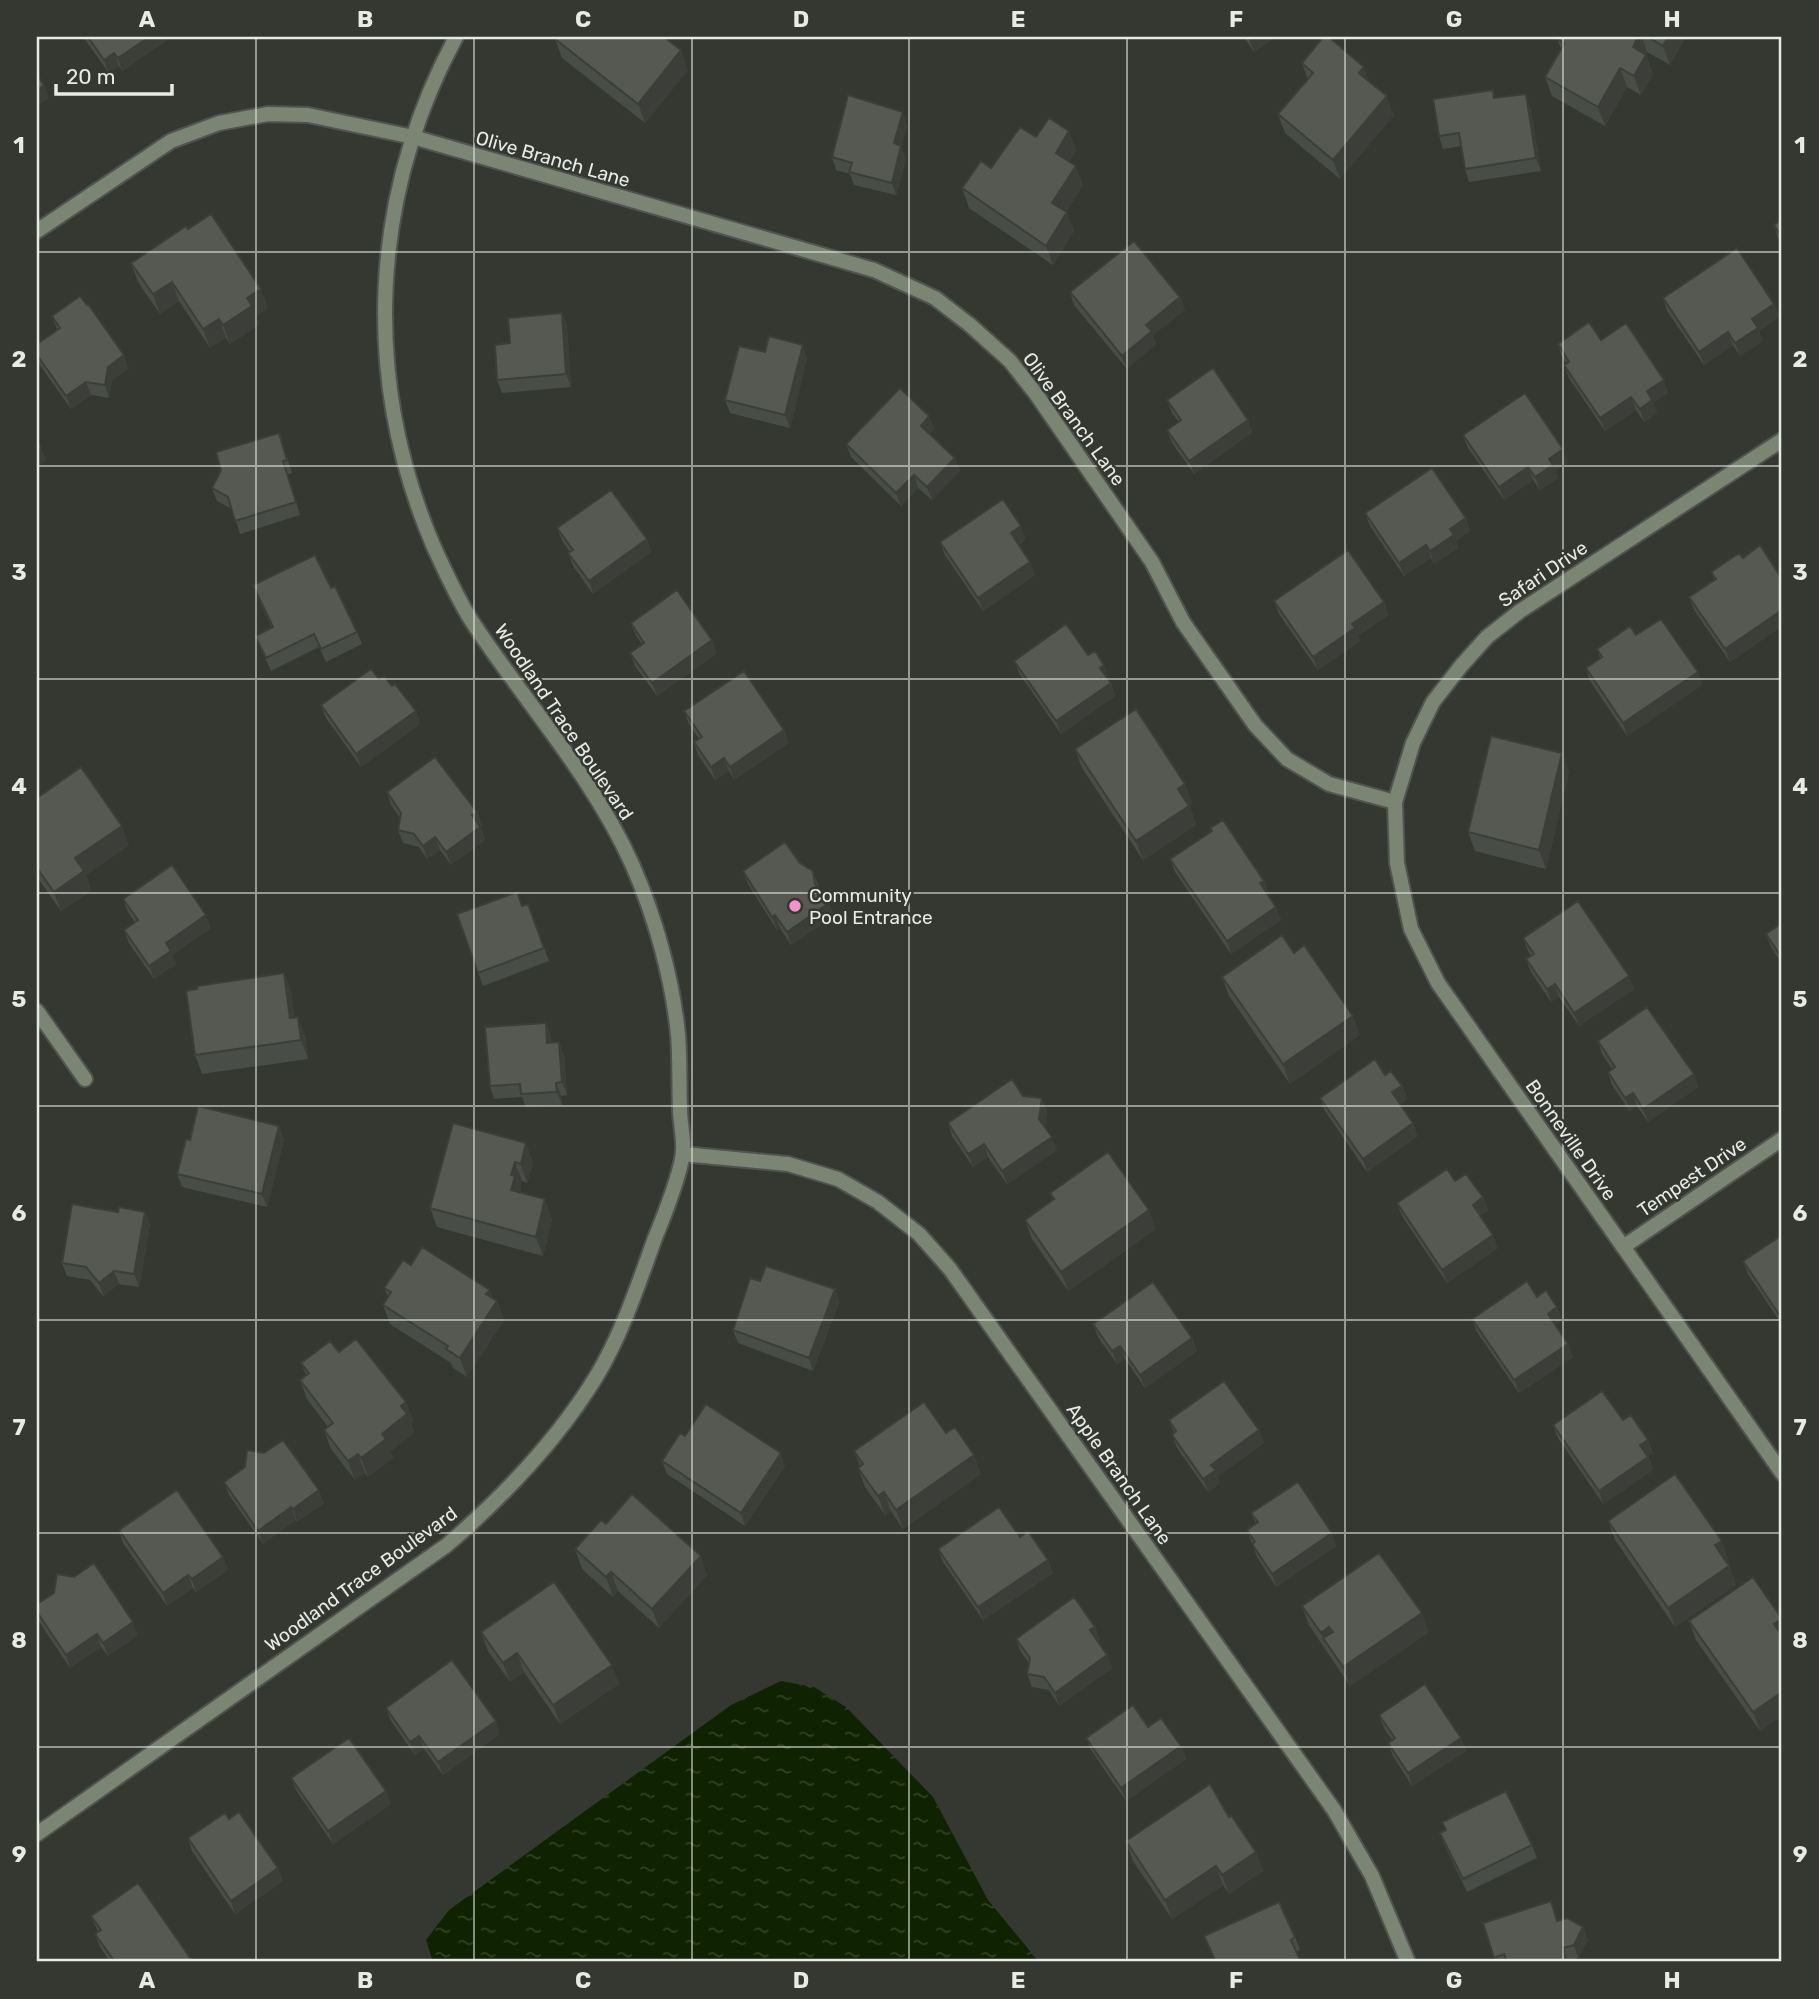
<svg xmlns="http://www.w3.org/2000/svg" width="1819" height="1999" font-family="Rubik,sans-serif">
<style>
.water{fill:url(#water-ripples)}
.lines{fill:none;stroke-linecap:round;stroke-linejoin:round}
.minor-casing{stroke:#51544e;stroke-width:18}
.minor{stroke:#7a8573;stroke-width:14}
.wall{fill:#494d47}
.shaded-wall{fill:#3c3e39}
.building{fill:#555952;stroke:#3c3e39;stroke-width:2}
.grid{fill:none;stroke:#e7eae5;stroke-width:2;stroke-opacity:0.55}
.poi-dot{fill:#f690cf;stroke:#343831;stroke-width:2.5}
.labels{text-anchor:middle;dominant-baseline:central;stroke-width:5;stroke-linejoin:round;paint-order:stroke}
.street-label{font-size:19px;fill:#e7eae5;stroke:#343831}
.poi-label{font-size:19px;fill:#e7eae5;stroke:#343831;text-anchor:start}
.neatline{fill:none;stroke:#e7eae5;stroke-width:2.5}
.grid-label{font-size:23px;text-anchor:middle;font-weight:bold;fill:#e7eae5}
</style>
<defs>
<pattern id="water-ripples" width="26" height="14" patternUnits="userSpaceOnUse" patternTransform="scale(1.75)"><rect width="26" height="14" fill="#0f2300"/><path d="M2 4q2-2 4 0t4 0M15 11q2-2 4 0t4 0" fill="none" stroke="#324325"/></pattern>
</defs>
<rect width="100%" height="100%" fill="#343831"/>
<path class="water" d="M781 1681 814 1687 846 1707 933 1797 988 1900 1039 1962H433L426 1940 449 1910 731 1705Z"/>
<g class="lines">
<g class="minor-casing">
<path id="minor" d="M37 231 171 141 219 123 268 114 308 115 413 137 874 270 935 298 970 325 1010 361 1036 394 1152 562 1183 622 1255 725 1287 759 1329 784 1395 802
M1782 440 1520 611 1487 637 1461 666 1433 702 1413 743 1395 802 1397 863 1411 929 1438 983 1782 1473
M37 1011 85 1079
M683 1154 788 1164 838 1179 878 1202 919 1234 950 1269 1334 1810 1372 1876 1408 1962
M1623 1247 1782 1139
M37 1834 447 1545C504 1496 556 1442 596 1377 622 1334 638 1285 655 1238 663 1219 682 1170 683 1151 684 1137 680 1123 680 1109 679 1084 680 1059 678 1034 672 977 655 916 632 864 592 775 524 701 471 620 456 596 445 571 433 545 362 378 370 197 456 37"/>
</g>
<use href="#minor" class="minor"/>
</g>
<path class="wall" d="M83 37H164L166 41 122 71 119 66 109 73Z
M1244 37H1276L1254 52Z
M1558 37H1685V38L1670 65 1647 52 1646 55 1653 74 1641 95 1627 87 1605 126 1552 96 1545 77 1561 49 1557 38Z
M555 39 688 70 645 123 562 58Z
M1302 63 1369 81 1394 115 1340 179 1285 133 1278 114 1308 80Z
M1496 98 1530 107 1541 171 1469 182 1465 169 1461 146 1443 149 1439 136Z
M907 125 901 147 906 159 896 195 854 185 850 174 836 170 832 157Z
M1069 131 1076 150 1069 162 1083 185 1066 212 1074 231 1053 265 969 208 962 188 1036 137Z
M1782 219V244L1778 238 1774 225Z
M188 229 268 308 256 316 259 325 230 344 226 338 210 348 179 301 160 314 138 282 131 263Z
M1070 292 1180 297 1185 310 1153 335 1156 344 1127 369 1074 305Z
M1663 298 1774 304 1779 317 1759 331 1763 341 1740 356 1733 345 1704 365 1667 311Z
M562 313 567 326 571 387 502 393 497 380 510 343Z
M52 316 129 368 112 380 109 398 91 395 71 409 37 361V344L57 329Z
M1601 340 1668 393 1653 403 1657 413 1644 422 1636 410 1605 431 1569 378 1564 365 1566 363 1562 357 1558 344Z
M765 352 807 358 790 428 730 413 725 400Z
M1167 400 1253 432 1194 474 1172 443 1167 430 1179 422 1172 413Z
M929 416 934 429 930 434 955 458 960 471 932 500 918 488 901 506 851 457 846 444Z
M279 433 292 473 288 474 300 515 240 534 232 509 217 501 212 488Z
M1463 435 1568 462 1555 471 1558 478 1540 490 1533 480 1504 500 1468 448Z
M1365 513 1466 518 1470 531 1456 541 1458 548 1434 564 1431 558 1404 576 1370 526Z
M557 528 647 539 651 552 593 594 573 566 568 553 570 552 562 541Z
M1026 539 1019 545 1035 575 983 611 945 555 940 542Z
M1711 572 1782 579V626L1730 662 1694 610 1689 597 1714 580Z
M253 585 331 588 357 632 362 644 326 662 319 647 271 671 255 636 272 628 258 598Z
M1274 601 1384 602 1388 615 1358 636 1360 641 1318 670 1279 614Z
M631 623 717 653 657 696 635 666 630 653 642 644 636 636Z
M1636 635 1698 672 1702 685 1627 736 1590 681 1586 668 1600 658 1597 649Z
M1088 655 1109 678 1108 679 1111 683 1115 696 1061 734 1019 673 1014 661Z
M379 679 392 686 416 711 420 724 361 767 326 718 321 705Z
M684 711 789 743 734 780 729 771 715 780 698 755 694 742 699 739 689 724Z
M1075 749 1185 784 1192 803 1189 805 1196 825 1143 860 1082 768Z
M1562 753 1569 772 1546 869 1475 851 1468 832Z
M387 792 477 812 482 825 480 826 485 840 451 865 440 850 427 859 419 847 403 843 398 830 400 818 391 805Z
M37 798 129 845 86 875 91 891 61 911 37 877Z
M1210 828 1264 881 1269 894H1268L1281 920 1231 954 1175 872 1170 859 1211 831Z
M800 863 813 871 819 888 834 916 791 945 780 928 777 930 748 884 743 871Z
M123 899 211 928 172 955 176 964 154 979 129 943 124 930 135 922 128 912Z
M528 904 549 961 483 986 457 914 522 906Z
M1782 923V964L1771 947 1766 934Z
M1523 938 1634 989 1579 1026 1559 997 1551 1002 1531 972 1526 959 1531 956 1528 951Z
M1294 953 1360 1035 1290 1084 1229 996 1222 977Z
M284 973 291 992 294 1017 305 1036 308 1059 202 1074 195 1055Z
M551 1035V1042H559L564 1055 567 1095 561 1096 562 1105 526 1107 522 1097 494 1099 490 1086Z
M1598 1041 1698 1087 1648 1122 1637 1106 1630 1111 1612 1085 1608 1072 1612 1069 1602 1054Z
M1385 1075 1402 1086 1407 1099 1400 1104 1418 1136 1367 1172 1325 1111 1320 1098Z
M1023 1096 1042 1098 1047 1111 1045 1127 1057 1150 1007 1184 988 1157 973 1167 952 1136 948 1123Z
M453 1123 533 1162 527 1183 522 1181 520 1189 521 1193 552 1219 543 1256 437 1227 430 1208Z
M284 1139 267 1207 182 1187 177 1174 190 1140Z
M1455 1181 1483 1197 1488 1210 1480 1216 1498 1248 1447 1283 1402 1216 1397 1203Z
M1050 1193 1156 1229 1068 1291 1032 1239 1025 1220 1053 1200Z
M118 1212H145L150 1225 139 1287 119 1284 103 1296 90 1280 67 1276 62 1263Z
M1782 1235V1325L1748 1274 1743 1261Z
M411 1265 490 1290 493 1298 497 1301 504 1320 467 1377 453 1368 451 1363 390 1324 383 1305 388 1297 384 1288Z
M760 1281 835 1289 839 1302 813 1371 738 1343 733 1330Z
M1537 1297 1557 1307 1562 1320 1555 1325 1573 1357 1519 1393 1477 1332 1472 1319Z
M1093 1324 1192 1338 1197 1351 1145 1388 1125 1359 1117 1364 1098 1337Z
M339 1352 406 1402 413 1422 411 1423 414 1433 390 1452 393 1458 368 1477 365 1473 355 1480 331 1449 324 1430 328 1427 307 1399 300 1380 306 1375 301 1363Z
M1169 1420 1259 1430 1264 1443 1218 1476 1220 1483 1208 1492 1177 1448 1172 1435 1174 1433Z
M1623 1420 1648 1440 1653 1453 1648 1456 1653 1470 1603 1504 1558 1438 1553 1425Z
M946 1433 981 1474 903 1529 891 1511 885 1515 865 1487 858 1468 860 1466 854 1451Z
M685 1436 785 1466 745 1526 667 1474 662 1461Z
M245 1467 324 1503 297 1522 296 1520 263 1544 229 1495 224 1482Z
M1251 1513 1332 1533 1336 1546 1276 1587 1257 1557 1247 1530 1256 1524Z
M1608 1521 1729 1560 1726 1562 1729 1566 1736 1585 1675 1627 1615 1540Z
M606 1524 707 1575 659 1628 618 1591 613 1597 582 1569 575 1549Z
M119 1530 223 1557 228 1570 196 1592 193 1588 167 1606 123 1543Z
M1020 1537 1048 1560 1053 1573 983 1620 943 1562 938 1549Z
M37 1604 138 1635 108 1656 101 1647 70 1668 38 1620Z
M1302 1606 1429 1632 1350 1686 1309 1625Z
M1782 1620V1716L1760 1731 1696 1640 1689 1621Z
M1095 1627 1100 1640 1098 1641 1112 1668 1059 1706 1049 1690 1032 1687 1027 1674 1029 1663 1021 1652 1016 1639Z
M481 1632 619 1684 560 1724 524 1672 510 1682 488 1651Z
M386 1708 500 1734 443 1775 424 1749 415 1755 391 1721Z
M1379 1715 1461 1738 1466 1751 1412 1786 1393 1756 1388 1743 1392 1740 1384 1728Z
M1148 1727 1181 1746 1186 1759 1126 1801 1091 1750 1086 1738Z
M291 1778 386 1791 391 1804 333 1844 296 1790Z
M1229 1817 1256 1852 1263 1871 1229 1894 1223 1885 1172 1919 1133 1861 1126 1841Z
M1442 1822 1532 1845 1537 1858 1467 1892 1445 1846 1440 1833 1445 1830Z
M188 1838 283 1881 235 1914 192 1851Z
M91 1916 191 1959 192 1962H110L100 1947 95 1934 98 1932Z
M1558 1920 1588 1940 1578 1958 1568 1962H1495L1483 1923Z
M1204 1936 1295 1937 1300 1950 1296 1952 1301 1962H1215Z"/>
<path class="shaded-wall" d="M149 37H164L166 41 122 71 118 58Z
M1252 37H1276L1254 52 1249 39Z
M1638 37H1642L1647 52 1639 66 1633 47Z
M1668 37H1685V38L1670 65 1663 46Z
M681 50 688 70 645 123 638 104Z
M114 53 119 66 109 73 104 60Z
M1646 55 1653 74 1641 95 1634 76Z
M1364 67 1371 86 1359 73Z
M1620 68 1627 87 1605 126 1598 107Z
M44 85 49 98 37 106V90Z
M1526 94 1530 107 1541 171 1536 158Z
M1387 96 1394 115 1340 179 1333 160Z
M903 112 907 125 901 147 906 159 896 195 892 183 894 143Z
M1069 131 1076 150 1063 172 1056 153Z
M1076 166 1083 185 1059 223 1052 203Z
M1067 212 1074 231 1053 265 1046 246Z
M172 282 179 301 160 314 153 294Z
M261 289 268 308 256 316 259 325 230 344 223 325 247 298Z
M1180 297 1185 310 1153 335 1156 344 1127 369 1122 356 1146 325Z
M1774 304 1779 317 1759 331 1763 341 1740 356 1735 343 1752 319Z
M562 313 567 326 571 387 566 374Z
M219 319 226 338 210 348 203 329Z
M1728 332 1733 345 1704 365 1699 352Z
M803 345 807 358 790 428 785 415Z
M124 355 129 368 112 380 109 398 105 385 108 367Z
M1664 380 1668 393 1653 403 1657 413 1644 422 1640 409 1647 391Z
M86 382 91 395 71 409 66 396Z
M1631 397 1636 410 1605 431 1600 418Z
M929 416 934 429 925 439 921 426Z
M1248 420 1253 432 1194 474 1189 461Z
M41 447 46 460 37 467V450Z
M1563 449 1568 462 1555 471 1558 478 1540 490 1535 477 1549 459Z
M955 458 960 471 932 500 927 487Z
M1528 467 1533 480 1504 500 1499 487Z
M914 475 918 488 901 506 896 493Z
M1466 518 1470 531 1456 541 1458 548 1434 564 1430 551 1450 529Z
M1021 526 1026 539 1016 546 1011 533Z
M647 539 651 552 593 594 589 581Z
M1426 545 1431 558 1404 576 1399 563Z
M1030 562 1035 575 983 611 978 598Z
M1384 602 1388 615 1358 636 1360 641 1318 670 1313 657 1352 624Z
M1782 610V626L1730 662 1725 649Z
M712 640 717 653 657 696 652 683Z
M1104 665 1109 678 1105 681 1100 668Z
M1698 672 1702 685 1627 736 1623 723Z
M1111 683 1115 696 1061 734 1056 721Z
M416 711 420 724 361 767 356 754Z
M784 730 789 743 734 780 730 767Z
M1562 753 1569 772 1546 869 1539 850Z
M724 758 729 771 715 780 711 767Z
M1185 784 1192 803 1185 808 1178 789Z
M1189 806 1196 825 1143 860 1136 841Z
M477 812 482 825 477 828 472 815Z
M122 826 129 845 86 875 91 891 61 911 54 892 75 858Z
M480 827 485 840 451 865 446 852Z
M435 837 440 850 427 859 423 846Z
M1264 881 1269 894 1265 896 1260 883Z
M829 903 834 916 791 945 787 932Z
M1276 907 1281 920 1231 954 1227 941Z
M206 915 211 928 172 955 176 964 154 979 149 966 166 943Z
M775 915 780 928 777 930 772 917Z
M284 973 291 992 297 1037 290 1018Z
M1629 976 1634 989 1579 1026 1574 1013Z
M1555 984 1559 997 1551 1002 1547 989Z
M1353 1016 1360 1035 1290 1084 1283 1064Z
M298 1017 305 1036 308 1059 301 1040Z
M546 1023 551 1035 552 1056 547 1043Z
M559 1042 564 1055 567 1095 562 1082Z
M1694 1074 1698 1087 1648 1122 1643 1109Z
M556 1083 561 1096 562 1105 557 1092Z
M1402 1086 1407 1099 1397 1105 1392 1092Z
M1633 1093 1637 1106 1630 1111 1625 1098Z
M1042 1098 1047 1111 1044 1132 1039 1119Z
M1413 1123 1418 1136 1367 1172 1363 1159Z
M279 1126 284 1139 267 1207 262 1194Z
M1052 1137 1057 1150 1007 1184 1002 1171Z
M526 1143 533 1162 527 1183 521 1164Z
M984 1144 988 1157 973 1167 968 1154Z
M515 1162 522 1181 520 1189 522 1195 511 1190V1175Z
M1483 1197 1488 1210 1477 1218 1473 1205Z
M545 1199 552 1219 543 1256 536 1237Z
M1149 1210 1156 1229 1068 1291 1061 1272Z
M145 1212 150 1225 139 1287 134 1274Z
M1493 1235 1498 1248 1447 1283 1442 1270Z
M114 1271 119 1284 103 1296 99 1283Z
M835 1289 839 1302 813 1371 809 1358Z
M490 1290 495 1304 497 1301 504 1320 467 1377 460 1358 486 1294Z
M1557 1307 1562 1320 1552 1327 1548 1314Z
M1192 1338 1197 1351 1145 1388 1140 1375Z
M1568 1344 1573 1357 1519 1393 1514 1380Z
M1120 1346 1125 1359 1117 1364 1112 1351Z
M406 1402 413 1422 411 1423 414 1433 390 1452 393 1458 368 1477 361 1458 382 1434 401 1406Z
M1259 1430 1264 1443 1218 1476 1220 1483 1208 1492 1203 1479 1211 1465Z
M1648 1440 1653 1453 1645 1458 1640 1445Z
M781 1453 785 1466 745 1526 741 1513Z
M358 1454 365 1473 355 1480 348 1461Z
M974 1455 981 1474 903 1529 896 1510Z
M1648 1457 1653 1470 1603 1504 1599 1491Z
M319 1490 324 1503 297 1522 293 1509Z
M884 1492 891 1511 885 1515 878 1496Z
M291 1507 296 1520 263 1544 258 1531Z
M1332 1533 1336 1546 1276 1587 1272 1574Z
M1722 1541 1729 1560 1722 1565 1715 1545Z
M701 1556 707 1575 659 1628 652 1609Z
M223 1557 228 1570 196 1592 192 1579Z
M1048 1560 1053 1573 983 1620 978 1607Z
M1729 1566 1736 1585 1675 1627 1668 1608Z
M611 1572 618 1591 613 1597 606 1577Z
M188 1575 193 1588 167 1606 163 1593Z
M1422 1613 1429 1632 1350 1686 1343 1667Z
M1782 1619V1643L1774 1624Z
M133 1622 138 1635 108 1656 103 1643Z
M1095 1627 1100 1640 1095 1643 1090 1630Z
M1329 1627 1336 1646 1323 1638 1328 1652 1321 1633Z
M97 1634 101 1647 70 1668 66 1655Z
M517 1653 524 1672 510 1682 503 1663Z
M1107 1655 1112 1668 1059 1706 1055 1693Z
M612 1665 619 1684 560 1724 553 1705Z
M1782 1692V1716L1760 1731 1753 1712Z
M496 1721 500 1734 443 1775 438 1762Z
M419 1736 424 1749 415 1755 410 1742Z
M1461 1738 1466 1751 1412 1786 1408 1773Z
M1181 1746 1186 1759 1126 1801 1121 1788Z
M386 1791 391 1804 333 1844 328 1831Z
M1256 1852 1263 1871 1229 1894 1222 1875Z
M1216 1866 1223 1885 1172 1919 1165 1900Z
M278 1868 283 1881 235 1914 231 1901Z
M1583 1927 1588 1940 1578 1958 1574 1945Z"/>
<path class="building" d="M88 37H149L118 58 114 53 104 60Z
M556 37H664L681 50 638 104 555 39Z
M1323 37H1329L1364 67 1359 73 1387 96 1333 160 1278 114 1313 73 1302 63Z
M1558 37H1638L1633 47 1646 55 1634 76 1620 68 1598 107 1545 77 1564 44 1557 38Z
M1648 37H1668L1663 46Z
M37 75 44 85 37 90Z
M1493 90 1494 98 1526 94 1536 158 1465 169 1459 133 1439 136 1433 99Z
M848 95 903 112 894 143 901 146 892 183 849 172 852 163 832 157Z
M1049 118 1069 131 1056 153 1076 166 1052 203 1067 212 1046 246 962 188 981 161 991 168 1020 127 1036 137Z
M211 214 261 289 247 298 252 306 223 325 219 319 203 329 172 282 153 294 131 263 186 226 188 229Z
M1782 219V238L1774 225Z
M1134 241 1180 297 1146 325 1152 331 1122 356 1070 292Z
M1737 248 1774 304 1752 319 1758 328 1735 343 1728 332 1699 352 1663 298Z
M80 296 87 305 88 304 124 355 108 367 105 385 86 382 66 396 37 355V344L60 328 52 316Z
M562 313 566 374 497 380 495 345 510 343 508 318Z
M1589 322 1601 340 1626 323 1664 380 1647 391 1652 400 1640 409 1631 397 1600 418 1564 365 1569 362 1558 344Z
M769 336 803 345 785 415 725 400 739 346 765 352Z
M1213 368 1248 420 1189 461 1167 430 1181 420 1167 400Z
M900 388 929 416 921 426 955 458 927 487 914 475 896 493 846 444Z
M1525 393 1563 449 1549 459 1553 465 1535 477 1528 467 1499 487 1463 435Z
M279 433 287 460 283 461 296 502 235 521 228 497 212 488 221 470 216 452Z
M37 441 41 447 37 450Z
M1432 468 1466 518 1450 529 1454 535 1430 551 1426 545 1399 563 1365 513Z
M611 490 647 539 589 581 568 553 573 550 557 528Z
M1003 499 1021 526 1011 533 1030 562 978 598 940 542Z
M1760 545 1782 579V610L1725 649 1689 597 1716 579 1711 572 1739 553 1743 558Z
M1348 550 1384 602 1352 624 1355 628 1313 657 1274 601Z
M315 555 331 588 335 586 357 632 321 649 314 634 266 658 255 636 273 627 253 585Z
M677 590 712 640 652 683 630 653 644 643 631 623Z
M1661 619 1698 672 1623 723 1586 668 1602 657 1597 649 1630 626 1636 635Z
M1066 624 1088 655 1095 651 1104 665 1100 668 1111 683 1056 721 1014 661Z
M371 669 379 679 384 676 392 686 395 684 416 711 356 754 321 705Z
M744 671 784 730 730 767 724 758 711 767 694 742 702 737 684 711Z
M1136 709 1185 784 1178 789 1189 806 1136 841 1075 749Z
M1491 736 1562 753 1539 850 1468 832Z
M435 757 477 812 472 815 480 827 446 852 435 837 423 846 414 834 398 830 401 813 387 792Z
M81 767 122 826 75 858 84 871 54 892 37 868V798Z
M1223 820 1264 881 1260 883 1276 907 1227 941 1170 859 1212 831 1210 828Z
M785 842 800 863 813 871 815 884 829 903 787 932 775 915 772 917 743 871Z
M172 865 206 915 166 943 171 951 149 966 124 930 138 920 123 899Z
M517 892 522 906 528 904 544 948 478 973 457 914Z
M1578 901 1629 976 1574 1013 1555 984 1547 989 1526 959 1534 954 1523 938Z
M1782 923V958L1766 934Z
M1282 935 1294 953 1304 945 1353 1016 1283 1064 1222 977Z
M284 973 290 1018 298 1017 301 1040 195 1055 186 991 197 989V986Z
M1647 1007 1694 1074 1643 1109 1633 1093 1625 1098 1608 1072 1615 1067 1598 1041Z
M546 1023 547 1043 559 1042 562 1082 556 1083 557 1092 521 1094 520 1084 490 1086 485 1027Z
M1375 1059 1385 1075 1391 1071 1402 1086 1392 1092 1413 1123 1363 1159 1320 1098Z
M1012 1079 1023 1096 1042 1098 1039 1119 1052 1137 1002 1171 984 1144 968 1154 948 1123Z
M198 1106 279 1126 262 1194 177 1174 186 1139 190 1140Z
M453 1123 526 1143 521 1164 515 1162 511 1175 515 1176 511 1190 545 1199 536 1237 430 1208Z
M1108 1152 1149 1210 1061 1272 1025 1220 1054 1199 1050 1193Z
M1447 1169 1455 1181 1466 1174 1483 1197 1473 1205 1493 1235 1442 1270 1397 1203Z
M72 1204 118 1212 119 1207 145 1212 134 1274 114 1271 99 1283 86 1267 62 1263Z
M1782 1235V1319L1743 1261Z
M422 1247 490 1290 486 1294 497 1301 460 1358 446 1349 448 1346 383 1305 391 1292 384 1288 403 1260 411 1265Z
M766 1266 835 1289 809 1358 733 1330 750 1278 760 1281Z
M1527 1281 1537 1297 1546 1290 1557 1307 1548 1314 1568 1344 1514 1380 1472 1319Z
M1153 1282 1192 1338 1140 1375 1120 1346 1112 1351 1093 1324Z
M356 1339 406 1402 401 1406 407 1414 382 1434 386 1439 361 1458 358 1454 348 1461 324 1430 333 1423 300 1380 309 1373 301 1363 330 1341 339 1352Z
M1224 1381 1259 1430 1211 1465 1216 1470 1203 1479 1172 1435 1176 1431 1169 1420Z
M1602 1391 1623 1420 1631 1415 1648 1440 1640 1445 1648 1457 1599 1491 1553 1425Z
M924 1402 946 1433 955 1427 974 1455 896 1510 884 1492 878 1496 858 1468 863 1464 854 1451Z
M706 1404 781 1453 741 1513 662 1461 680 1433 685 1436Z
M283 1440 319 1490 293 1509 291 1507 258 1531 224 1482 245 1467 247 1450 264 1453Z
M1675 1474 1722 1541 1715 1545 1729 1566 1668 1608 1608 1521Z
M1298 1482 1332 1533 1272 1574 1252 1544 1255 1542 1247 1530 1258 1522 1251 1513Z
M177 1490 223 1557 192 1579 188 1575 163 1593 119 1530Z
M632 1494 701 1556 652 1609 611 1572 606 1577 575 1549 601 1520 606 1524Z
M999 1507 1020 1537 1028 1531 1048 1560 978 1607 938 1549Z
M1379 1553 1422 1613 1343 1667 1323 1638 1333 1632 1329 1627 1321 1633 1302 1606Z
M94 1563 133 1622 103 1643 97 1634 66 1655 37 1612V1604L54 1593 57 1574 74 1577Z
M1753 1577 1782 1619 1774 1624 1782 1636V1692L1753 1712 1689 1621Z
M554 1582 612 1665 553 1705 517 1653 503 1663 481 1632Z
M1074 1597 1095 1627 1090 1630 1107 1655 1055 1693 1044 1677 1027 1674 1030 1658 1016 1639Z
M452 1660 496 1721 438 1762 419 1736 410 1742 386 1708Z
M1425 1684 1461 1738 1408 1773 1388 1743 1395 1738 1379 1715Z
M1133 1705 1148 1727 1161 1718 1181 1746 1121 1788 1086 1738Z
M349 1738 386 1791 328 1831 291 1778Z
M1210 1784 1229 1817 1231 1815 1256 1852 1222 1875 1216 1866 1165 1900 1126 1841Z
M1506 1791 1532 1845 1463 1879 1440 1833 1446 1830 1442 1822Z
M239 1812 278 1868 231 1901 188 1838 225 1813 229 1819Z
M138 1883 191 1959 185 1962H115L95 1934 101 1930 91 1916Z
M1551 1901 1557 1921 1567 1918 1583 1927 1574 1945 1563 1948 1567 1962H1507L1504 1954 1494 1958 1483 1923Z
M1279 1902 1295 1937 1291 1940 1301 1962H1216L1204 1936Z"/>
<path class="grid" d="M256 37V1962M474 37V1962M692 37V1962M909 37V1962M1127 37V1962M1345 37V1962M1563 37V1962M37 252H1782M37 466H1782M37 679H1782M37 893H1782M37 1106H1782M37 1320H1782M37 1533H1782M37 1747H1782"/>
<circle class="poi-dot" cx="795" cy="906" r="7"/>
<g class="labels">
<g class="street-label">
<text transform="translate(553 159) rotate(16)">Olive Branch Lane</text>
<text transform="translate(1074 419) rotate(54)">Olive Branch Lane</text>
<text transform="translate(1543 574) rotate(-34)">Safari Drive</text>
<text transform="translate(564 722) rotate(56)">Woodland Trace Boulevard</text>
<text transform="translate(1571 1140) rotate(55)">Bonneville Drive</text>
<text transform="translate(1692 1177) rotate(-34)">Tempest Drive</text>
<text transform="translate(1119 1474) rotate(55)">Apple Branch Lane</text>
<text transform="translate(361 1579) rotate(-36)">Woodland Trace Boulevard</text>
</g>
<g class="poi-label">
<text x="809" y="895">Community<tspan x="809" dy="22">Pool Entrance</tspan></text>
</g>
</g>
<rect width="1819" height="1999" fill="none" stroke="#343831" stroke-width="77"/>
<path d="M56 84v10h116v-10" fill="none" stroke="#e7eae5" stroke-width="3.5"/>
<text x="66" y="84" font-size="21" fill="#e7eae5" stroke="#343831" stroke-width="5" paint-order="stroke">20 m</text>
<rect x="38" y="38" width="1742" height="1922" class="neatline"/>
<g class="grid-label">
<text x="147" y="27">A</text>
<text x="365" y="27">B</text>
<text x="583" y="27">C</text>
<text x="801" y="27">D</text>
<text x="1018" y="27">E</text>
<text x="1236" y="27">F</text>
<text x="1454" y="27">G</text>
<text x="1672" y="27">H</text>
<text x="19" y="153">1</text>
<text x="1800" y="153">1</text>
<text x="19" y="367">2</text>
<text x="1800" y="367">2</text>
<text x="19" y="580">3</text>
<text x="1800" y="580">3</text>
<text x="19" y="794">4</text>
<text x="1800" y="794">4</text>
<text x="19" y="1007">5</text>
<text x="1800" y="1007">5</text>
<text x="19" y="1221">6</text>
<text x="1800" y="1221">6</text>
<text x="19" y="1435">7</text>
<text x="1800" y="1435">7</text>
<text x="19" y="1648">8</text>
<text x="1800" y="1648">8</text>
<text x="19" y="1862">9</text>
<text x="1800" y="1862">9</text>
<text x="147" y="1988">A</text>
<text x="365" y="1988">B</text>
<text x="583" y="1988">C</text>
<text x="801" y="1988">D</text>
<text x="1018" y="1988">E</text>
<text x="1236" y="1988">F</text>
<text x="1454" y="1988">G</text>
<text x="1672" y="1988">H</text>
</g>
</svg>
